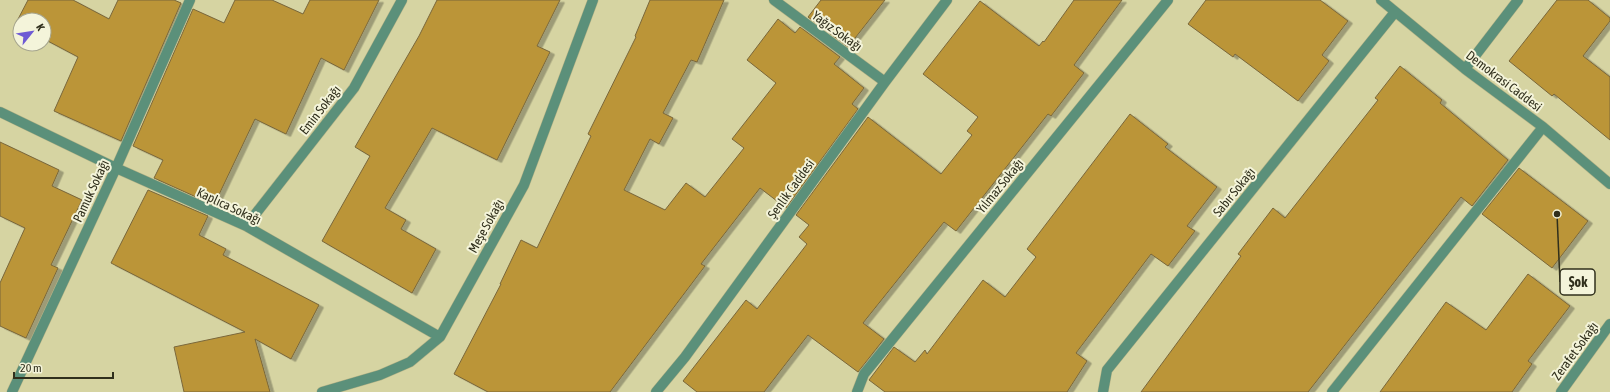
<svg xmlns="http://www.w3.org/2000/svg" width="1610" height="392" font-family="'Asap Condensed',sans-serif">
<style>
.building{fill:#bb9537;stroke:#7a673b;filter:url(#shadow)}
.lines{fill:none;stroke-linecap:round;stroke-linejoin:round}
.minor-casing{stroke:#b5b387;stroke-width:11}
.minor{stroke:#5b907a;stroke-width:10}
.labels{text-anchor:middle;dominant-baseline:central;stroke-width:4;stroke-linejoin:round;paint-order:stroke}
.street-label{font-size:13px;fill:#302f1c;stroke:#f4f4da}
.leader{fill:none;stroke:#302f1c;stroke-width:1.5}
.callout-dot{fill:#302f1c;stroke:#f4f4da;stroke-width:1.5}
.callout{fill:#f4f4da;stroke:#302f1c;stroke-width:1.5}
.callout-label{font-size:14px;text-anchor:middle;font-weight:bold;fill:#302f1c}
</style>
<defs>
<filter id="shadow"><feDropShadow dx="4.5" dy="2.5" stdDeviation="0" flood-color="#0004"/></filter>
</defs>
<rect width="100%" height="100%" fill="#d6d4a2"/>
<path class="building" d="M28 0H73L109 19 118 0H174L181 3 121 141 54 111 78 57 44 39V20H20V25L16 23Z
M235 0H272L303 14 310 0H379L344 70 321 58 286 134 255 119 214 205 154 178 163 160 133 146 193 9 224 23Z
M437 0H560L537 46 550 52 497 160 432 128 385 208 406 220 401 229 436 249 412 293 322 241 370 156 355 147 419 36Z
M650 0H724L697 62 691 60 663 113 673 118 659 144 650 139 624 190 665 210 686 183 705 197 744 148 732 139 776 83 747 60 778 19 795 33 800 27 840 57 834 64 864 88 852 104 858 109 786 208 760 188 701 264 705 266 610 392H488L454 374 501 284H500L521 240 537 248 591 136 588 134 636 37 635 36Z
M821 0H885L848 47 808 17Z
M1074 0H1122L1074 65 1084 73 1051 116 1048 114 956 231 944 222 863 323 884 339 858 372 808 335 764 392H697L683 381 746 300 757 309 807 244 799 237 809 225 796 215 868 117 941 174 972 135 967 131 978 117 923 74 980 1 1039 46 1043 41 1044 42Z
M1206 0H1320L1348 21 1322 55 1329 61 1298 101 1235 54 1233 57 1188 24Z
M1557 0H1588L1610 18V21L1583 56 1610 77V140L1554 94 1552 96 1509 61Z
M1400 66 1442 100 1440 103 1508 160 1472 206 1461 197 1308 392H1141L1241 256 1238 254 1273 208 1285 218 1378 100 1375 98Z
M1130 114 1168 144 1165 147 1217 187 1187 226 1195 231 1168 266 1151 254 1076 353 1087 361 1067 392H885L869 380 894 347 915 362 925 350 927 354 983 280 1005 297 1036 257 1027 249Z
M0 142 59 170 52 186 82 200 51 265 58 268 26 338 0 326V283L25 228 0 216Z
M1519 168 1588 221 1552 268 1482 214Z
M148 190 208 216 199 235 226 249 223 255 319 305 291 359 255 339 270 392H184L174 347 245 332 111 263Z
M1528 274 1570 306 1528 361 1532 364 1512 392H1380L1446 302 1486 330Z"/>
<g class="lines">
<g class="minor-casing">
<path id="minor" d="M774 0 885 82
M1381 0 1465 69 1543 127 1610 184
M1465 69 1518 0
M0 112 116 168 246 226 440 337
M246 226 354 88 402 0
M12 392 116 168 190 0
M322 392 380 375 410 362 440 337 524 185 593 0
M656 392 685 357 885 82 947 0
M857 392 864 374 1168 0
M1103 392 1107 370 1395 12
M1332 392 1543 127
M1561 392 1610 324"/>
</g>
<use href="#minor" class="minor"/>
</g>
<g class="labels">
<g class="street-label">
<text transform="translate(837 31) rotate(36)">Yağız Sokağı</text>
<text transform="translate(1504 81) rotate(37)">Demokrasi Caddesi</text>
<text transform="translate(320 110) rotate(-52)">Emin Sokağı</text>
<text transform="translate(1000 186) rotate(-51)">Yılmaz Sokağı</text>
<text transform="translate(791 189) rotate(-54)">Şenlik Caddesi</text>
<text transform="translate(91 191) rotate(-65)">Pamuk Sokağı</text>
<text transform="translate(1234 192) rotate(-51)">Sabır Sokağı</text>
<text transform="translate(229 206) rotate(25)">Kaplıca Sokağı</text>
<text transform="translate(486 226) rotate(-61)">Meşe Sokağı</text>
<text transform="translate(1575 351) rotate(-54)">Zerafet Sokağı</text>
</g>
</g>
<path class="leader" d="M1557 214L1560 282"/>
<circle class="callout-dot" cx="1557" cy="214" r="4"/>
<rect class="callout" x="1560" y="269" width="35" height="26" rx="4"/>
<g class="callout-label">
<text x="1578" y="287">Şok</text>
</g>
<g transform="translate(32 32) rotate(60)"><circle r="19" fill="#f4f4da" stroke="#a6a58e"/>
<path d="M0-3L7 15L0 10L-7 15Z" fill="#6e5ad4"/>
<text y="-6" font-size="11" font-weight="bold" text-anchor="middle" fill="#302f1c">K</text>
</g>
<path d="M14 372v6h99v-6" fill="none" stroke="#302f1c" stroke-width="2"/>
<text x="20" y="372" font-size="12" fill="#302f1c" stroke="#f4f4da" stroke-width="3" paint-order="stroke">20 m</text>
</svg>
